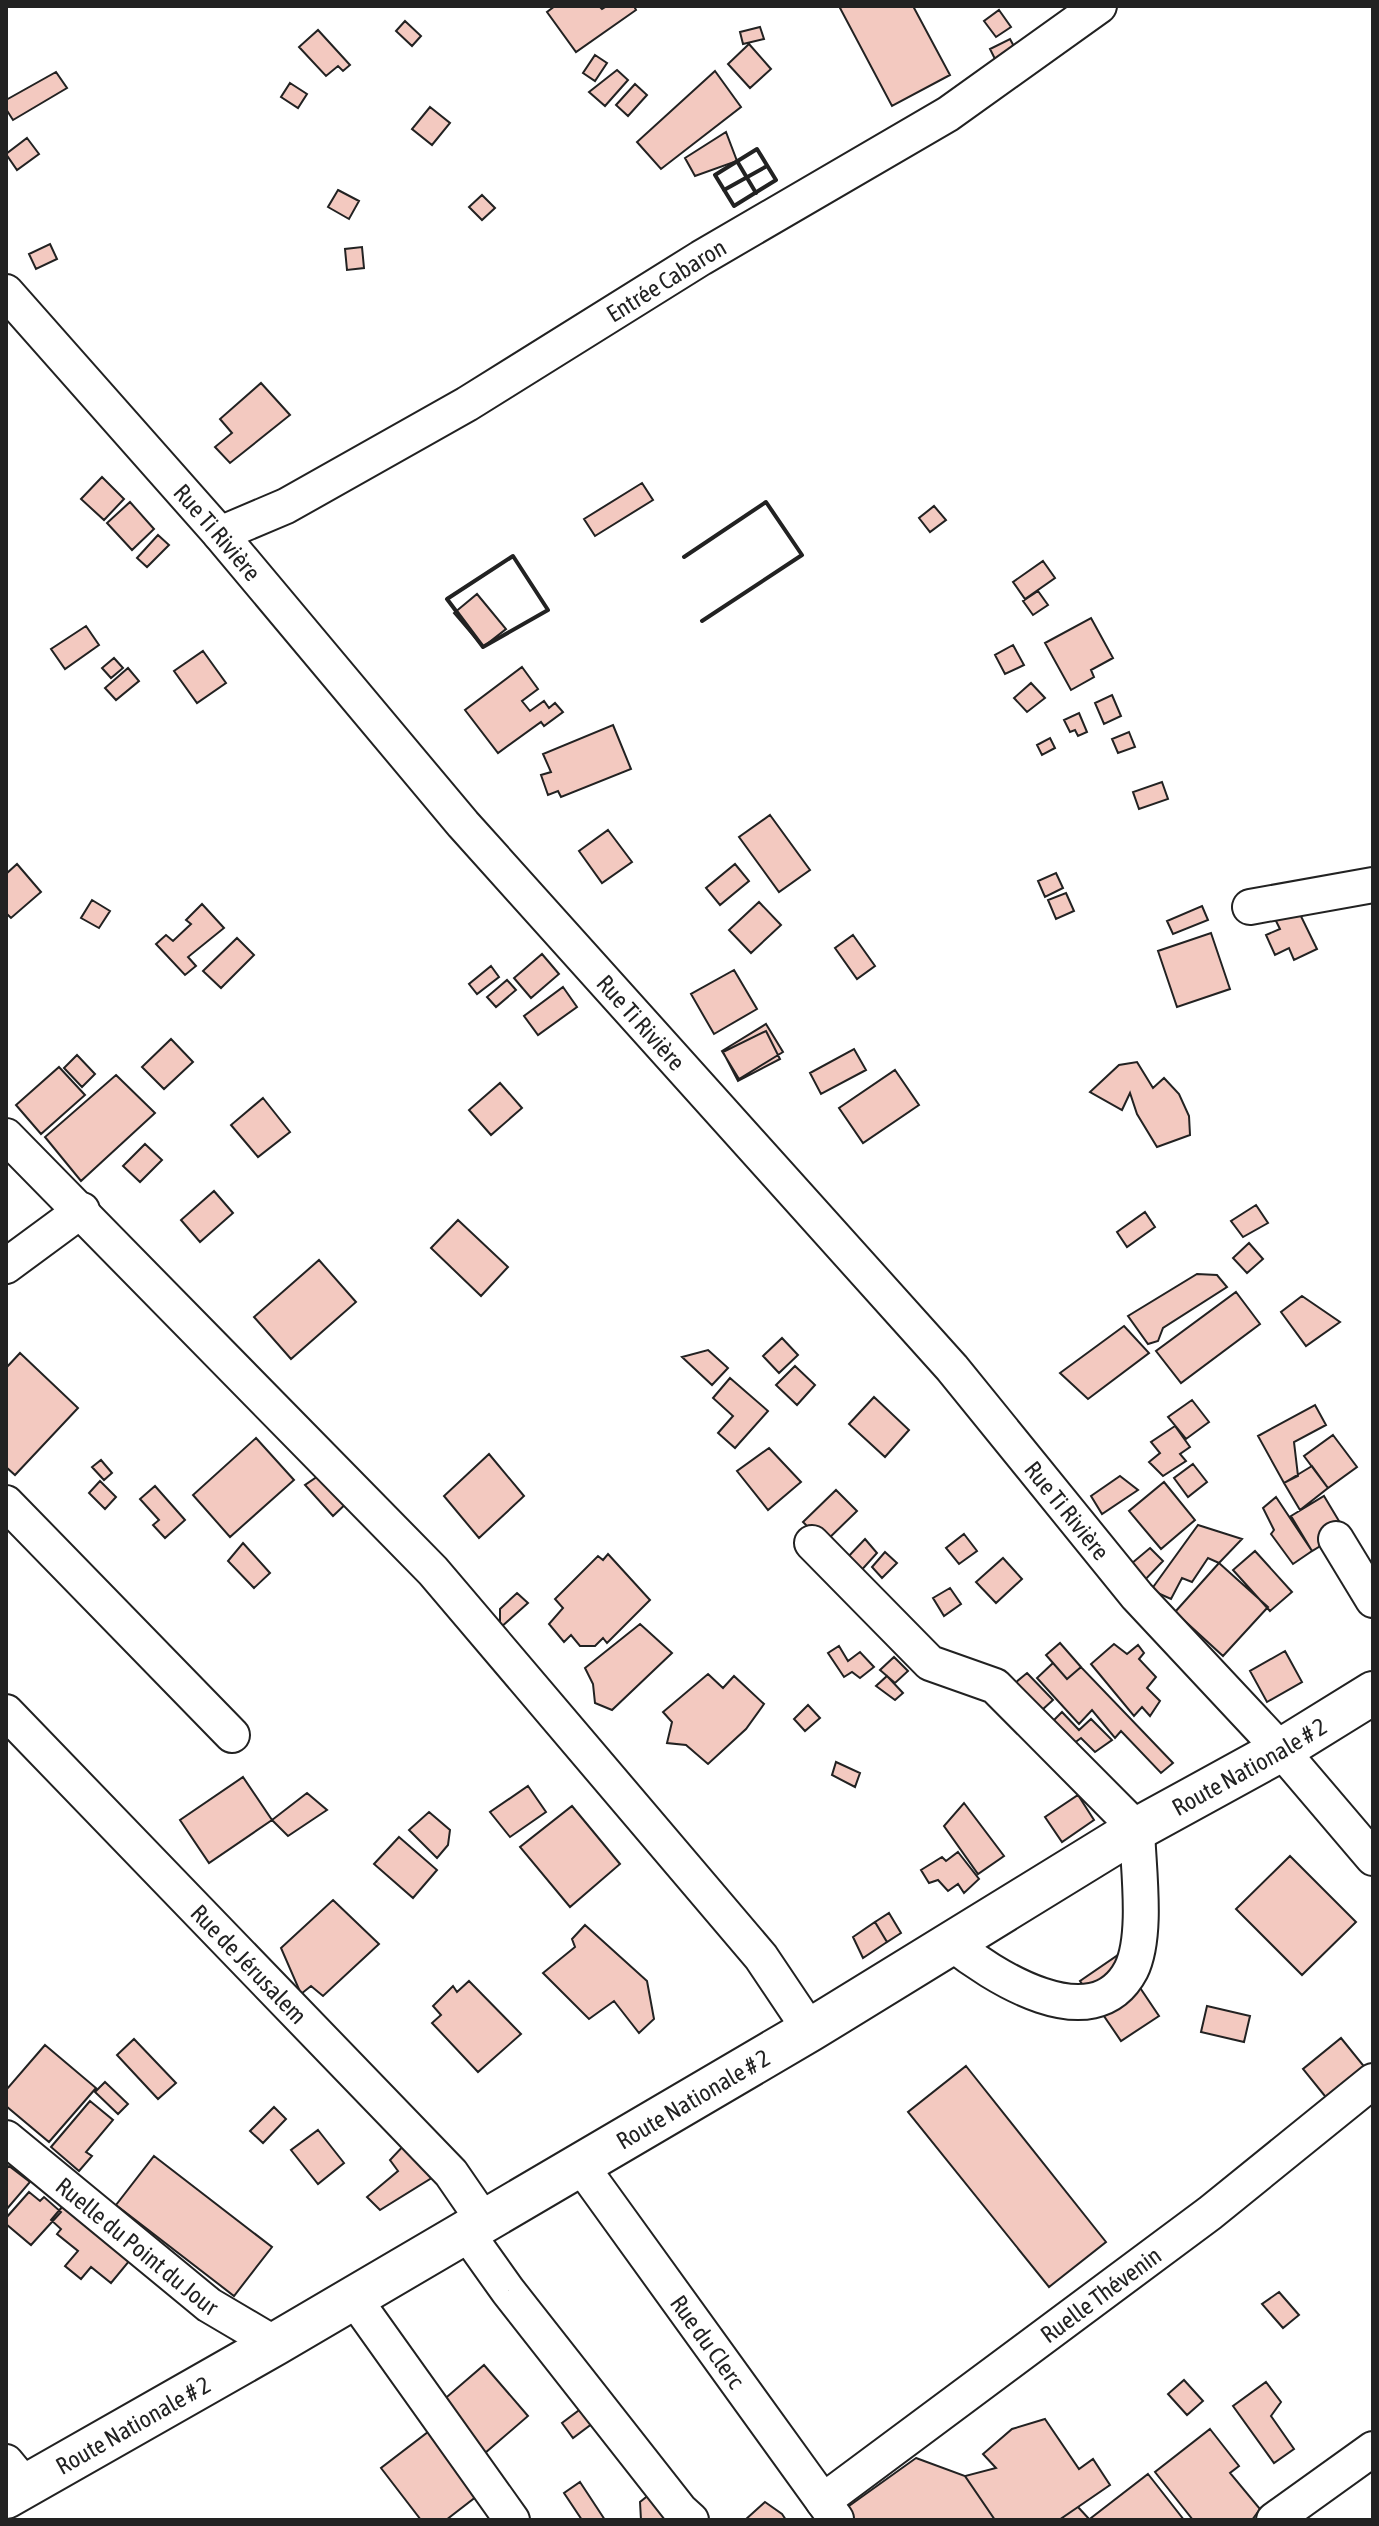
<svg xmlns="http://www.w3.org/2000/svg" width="1379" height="2526" font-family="'Asap Condensed',sans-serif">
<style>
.building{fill:#f3c9c0;stroke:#222;stroke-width:2}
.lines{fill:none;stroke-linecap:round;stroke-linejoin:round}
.minor-casing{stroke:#222;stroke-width:38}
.major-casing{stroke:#222;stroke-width:46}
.minor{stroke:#fff;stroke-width:34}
.major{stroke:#fff;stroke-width:42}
.wall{stroke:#222;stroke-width:4}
.labels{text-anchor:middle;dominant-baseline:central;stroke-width:6;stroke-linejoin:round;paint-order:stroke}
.street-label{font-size:24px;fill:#222;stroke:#fff}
</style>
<rect width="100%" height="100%" fill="#fff"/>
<path class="building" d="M555 6H599L602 9 607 6H634L636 10 576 52 547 12Z
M844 6H913L950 75 892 106 840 8Z
M999 10 1011 27 996 37 984 21Z
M405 21 421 36 412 46 396 31Z
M760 27 764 39 743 44 740 32Z
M318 30 350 65 343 71 338 66 326 76 299 47Z
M1010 39 1017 52 997 63 990 49Z
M749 44 771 69 750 88 728 64Z
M595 55 607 63 595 81 583 73Z
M617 70 628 80 605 106 589 92Z
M715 71 741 107 661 169 637 142Z
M56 72 67 88 13 120 6 109V100Z
M290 83 307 94 298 108 281 97Z
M635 84 647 95 628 116 616 105Z
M430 107 450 123 432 145 412 129Z
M726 132 737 161 695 176 685 158Z
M27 138 39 154 17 170 6 154Z
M338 190 359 201 349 219 328 207Z
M482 195 495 208 482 220 469 207Z
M50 244 57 259 36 269 29 254Z
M362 247 364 268 347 270 345 249Z
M261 383 290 415 230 463 215 447 232 433 220 419Z
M102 477 124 499 104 520 81 499Z
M642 483 653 500 595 536 584 519Z
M130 502 154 529 132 550 107 523Z
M934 506 946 520 930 532 919 518Z
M158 535 169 545 147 567 137 558Z
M1043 561 1055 578 1025 599 1013 582Z
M1038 591 1048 605 1033 615 1023 601Z
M477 594 506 629 483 647 454 613Z
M1091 618 1113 658 1091 670 1094 677 1071 690 1045 643Z
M86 626 99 645 65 669 51 649Z
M1013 645 1024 665 1005 674 995 655Z
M203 651 226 683 197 703 174 671Z
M114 658 123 668 111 678 102 668Z
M522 667 538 689 522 701 530 711 544 701 549 708 555 703 563 712 544 726 541 722 498 753 465 710Z
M128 668 139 681 116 700 105 688Z
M1031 683 1045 698 1027 712 1014 698Z
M1112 695 1121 716 1104 724 1095 703Z
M1079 713 1087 732 1078 736 1075 730 1070 732 1064 720Z
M613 725 631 769 561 797 558 791 548 795 541 775 551 772 543 754Z
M1129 732 1135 747 1118 753 1112 739Z
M1050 738 1055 748 1042 755 1037 745Z
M1162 782 1168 799 1139 809 1133 792Z
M770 815 810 870 779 892 739 837Z
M608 830 632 862 602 883 579 851Z
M17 864 41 892 11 918 6 913V874Z
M735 864 749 881 720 905 706 888Z
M1056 873 1063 888 1045 897 1038 881Z
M1066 893 1074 911 1056 919 1048 900Z
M92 900 110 911 99 928 81 918Z
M759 902 781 925 751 953 729 930Z
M202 904 224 928 188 957 196 966 185 975 156 944 166 935 173 941 191 924 186 920Z
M1202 906 1208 920 1173 934 1167 921Z
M1296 906 1317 949 1294 960 1289 948 1275 955 1266 935 1280 929 1274 917Z
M1211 933 1230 989 1177 1007 1158 951Z
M853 935 875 966 857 979 835 948Z
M237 938 254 955 221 988 203 971Z
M542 954 559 974 531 998 514 978Z
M491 966 499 977 477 994 469 984Z
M734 970 757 1009 714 1034 691 994Z
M507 980 516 990 496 1007 487 997Z
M563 987 577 1007 538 1035 524 1016Z
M766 1024 783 1052 739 1079 722 1051Z
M766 1031 780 1059 738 1081 723 1052Z
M171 1039 193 1062 164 1089 142 1067Z
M854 1049 866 1070 821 1094 810 1073Z
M77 1055 95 1074 82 1087 64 1068Z
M1137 1062 1153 1088 1164 1078 1179 1094 1189 1116 1190 1135 1157 1147 1137 1114 1130 1093 1122 1110 1090 1092 1119 1065Z
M59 1067 85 1095 41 1134 16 1105Z
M895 1070 919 1105 863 1143 839 1108Z
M116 1075 155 1113 81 1181 45 1137Z
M500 1083 522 1108 491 1135 469 1110Z
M263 1098 290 1132 258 1157 231 1125Z
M145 1144 162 1160 140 1182 123 1166Z
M214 1191 233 1213 200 1242 181 1220Z
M1256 1205 1268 1223 1243 1237 1231 1221Z
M1145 1212 1155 1227 1127 1247 1117 1232Z
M458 1220 508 1267 481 1296 431 1248Z
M1249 1243 1263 1259 1247 1273 1233 1258Z
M319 1260 356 1302 291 1359 254 1317Z
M1197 1274 1217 1275 1227 1287 1163 1328 1158 1341 1148 1344 1128 1316Z
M1236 1292 1260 1324 1181 1383 1156 1351Z
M1302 1296 1340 1322 1306 1346 1281 1312Z
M1124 1326 1149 1353 1088 1399 1060 1373Z
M782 1338 798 1355 779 1373 763 1356Z
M708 1350 728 1368 712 1385 682 1357Z
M20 1353 78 1408 15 1475 6 1467V1368Z
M795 1366 815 1385 797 1405 776 1385Z
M730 1378 768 1411 735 1448 718 1433 733 1416 713 1398Z
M874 1397 909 1430 885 1457 849 1424Z
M1192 1400 1209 1422 1186 1439 1168 1417Z
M1315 1405 1326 1425 1294 1442 1298 1476 1284 1483 1258 1436Z
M1175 1426 1190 1447 1180 1454 1186 1461 1163 1476 1149 1462 1160 1453 1151 1442Z
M1333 1435 1357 1467 1328 1488 1304 1456Z
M256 1438 294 1480 230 1537 193 1495Z
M769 1448 801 1482 768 1510 737 1471Z
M489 1454 524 1496 479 1538 444 1496Z
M101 1460 112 1473 104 1480 92 1467Z
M1193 1464 1207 1482 1188 1497 1174 1478Z
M1312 1466 1328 1488 1300 1510 1284 1483Z
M324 1472 353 1497 333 1516 305 1485Z
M1120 1476 1138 1490 1102 1514 1091 1496Z
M100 1481 116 1497 105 1509 89 1493Z
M1164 1482 1195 1520 1161 1549 1129 1511Z
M155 1486 185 1520 165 1538 153 1525 159 1520 140 1499Z
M836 1490 857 1511 824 1543 803 1522Z
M1324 1496 1345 1531 1312 1551 1291 1516Z
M1276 1497 1312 1551 1293 1564 1271 1534 1274 1530 1263 1508Z
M1198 1525 1242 1539 1219 1563 1208 1558 1192 1582 1182 1578 1171 1599 1151 1590Z
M964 1534 977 1551 959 1564 946 1548Z
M865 1539 877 1553 858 1574 845 1560Z
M243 1543 270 1573 254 1588 228 1561Z
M1150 1548 1163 1561 1142 1583 1125 1569Z
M1255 1551 1292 1592 1270 1611 1233 1570Z
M885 1552 897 1563 882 1578 872 1567Z
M608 1554 650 1600 607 1643 603 1638 595 1646H580L571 1635 564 1642 549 1624 563 1608 555 1599 598 1556 603 1560Z
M1003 1558 1022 1579 996 1603 976 1582Z
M1219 1563 1268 1607 1223 1656 1175 1612Z
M950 1588 961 1604 944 1616 933 1598Z
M517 1593 528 1603 500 1628V1609Z
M640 1624 672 1653 612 1710 595 1703 593 1684 585 1668Z
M1060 1643 1081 1667 1067 1679 1046 1655Z
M1114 1644 1127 1654 1138 1645 1144 1653 1139 1659 1156 1677 1147 1688 1160 1701 1150 1716 1142 1707 1134 1716 1091 1664Z
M839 1646 848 1661 860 1652 874 1667 860 1678 852 1672 844 1677 828 1653Z
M1285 1651 1302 1682 1267 1702 1250 1671Z
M894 1657 908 1671 895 1683 880 1670Z
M1053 1663 1067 1679 1081 1667 1173 1763 1161 1773 1121 1731 1115 1738 1092 1710 1079 1724 1037 1678Z
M1027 1673 1053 1700 1031 1720 1004 1692Z
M708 1674 723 1688 734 1676 764 1704 746 1729 708 1764 686 1745 667 1743 672 1722 663 1712Z
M887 1676 903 1693 895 1700 876 1686Z
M808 1705 820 1718 805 1731 794 1719Z
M1062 1712 1079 1730 1091 1719 1112 1740 1095 1752 1081 1738 1069 1747 1049 1725Z
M836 1762 860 1773 855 1787 832 1775Z
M243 1777 272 1820 209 1863 180 1820Z
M528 1786 546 1812 510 1837 490 1812Z
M307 1793 327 1810 288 1836 272 1820Z
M1078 1795 1094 1820 1062 1842 1045 1817Z
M964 1803 1004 1856 978 1874 944 1826Z
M572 1806 620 1864 570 1907 520 1847Z
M429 1812 450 1830 448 1845 437 1858 409 1830Z
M399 1837 437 1870 413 1898 374 1864Z
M958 1852 979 1879 964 1893 958 1884 948 1891 938 1880 929 1883 921 1870 942 1857 946 1861Z
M1290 1856 1356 1922 1302 1975 1236 1909Z
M333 1900 379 1944 323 1996 311 1986 301 1994 281 1948Z
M889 1913 901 1933 887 1942 875 1922Z
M875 1922 887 1942 863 1958 853 1937Z
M585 1925 647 1981 654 2019 639 2033 614 2001 589 2019 543 1973 575 1947 572 1939Z
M1118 1955 1159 2016 1121 2041 1080 1981Z
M469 1981 521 2034 478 2072 432 2023 441 2015 433 2006 453 1986 457 1992Z
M1207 2006 1250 2016 1244 2042 1201 2032Z
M1341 2038 1371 2075 1333 2106 1303 2069Z
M134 2039 176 2083 158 2099 117 2055Z
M45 2045 96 2088 49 2142 6 2106V2090Z
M966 2066 1106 2242 1049 2287 908 2112Z
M105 2082 128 2104 118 2114 95 2092Z
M90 2101 113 2120 86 2152 92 2156 79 2171 51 2147Z
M274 2107 286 2119 263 2143 250 2131Z
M318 2130 344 2163 318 2184 291 2150Z
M407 2142 438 2174 380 2210 367 2197 398 2171 390 2160Z
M154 2156 272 2247 234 2296 116 2205Z
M9 2166 30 2182 6 2210V2169Z
M29 2192 40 2201 44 2197 61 2212 31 2245 6 2224V2218Z
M68 2200 135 2254 111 2283 91 2267 81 2279 65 2266 78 2251 57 2234 61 2229 51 2220Z
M1279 2292 1299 2315 1283 2328 1262 2304Z
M484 2365 528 2416 485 2453 441 2402Z
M1184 2380 1203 2401 1187 2415 1168 2394Z
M1266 2382 1281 2402 1271 2416 1294 2449 1274 2463 1233 2406Z
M590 2402 601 2417 573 2438 562 2423Z
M1045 2419 1079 2469 1093 2459 1110 2485 1059 2520H995L965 2476 996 2468 983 2454 1012 2429Z
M1210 2429 1239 2466 1230 2473 1260 2509 1252 2520H1193L1155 2472Z
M428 2432 477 2496 446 2520H421L381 2468Z
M916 2458 965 2476 995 2520H849L842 2511Z
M1148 2474 1184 2520H1092L1091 2518Z
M580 2482 605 2520H582L564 2493Z
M650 2494 670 2520H641L640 2502Z
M765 2502 782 2514 786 2520H745Z
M1078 2507 1090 2520H1059Z"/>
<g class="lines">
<g class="minor-casing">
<g id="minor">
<path id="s1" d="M6 292 220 534 463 824 952 1368 1137 1596 1281 1750 1373 1858"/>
<path id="s2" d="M220 534 286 506 467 404 701 258 948 114 1099 6"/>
<path d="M1250 907 1373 885"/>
<path d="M6 1136 433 1571 761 1957 810 2030"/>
<path d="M6 1266 82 1210"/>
<path d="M6 1503 232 1735"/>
<path d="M1336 1539 1373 1600"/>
<path d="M812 1543 930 1663 995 1686 1137 1829C1138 1867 1148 1936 1131 1970 1093 2042 991 1975 950 1942"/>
<path id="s3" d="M6 1712 451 2173 484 2221"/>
<path id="s4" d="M6 2138 209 2305 275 2344"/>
<path id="s5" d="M579 2163 836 2519"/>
<path d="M466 2232 508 2291 680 2510 691 2520"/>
<path d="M353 2297 512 2520"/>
<path d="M6 2462 25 2485"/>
<path id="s6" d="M823 2501 1210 2213 1373 2081"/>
<path d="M1274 2520 1373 2449"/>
</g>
</g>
<g class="major-casing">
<g id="major">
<path id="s7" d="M6 2497 275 2344 810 2030 1137 1829 1281 1750 1373 1693"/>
</g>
</g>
<use href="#minor" class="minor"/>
<use href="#major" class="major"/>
<path class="wall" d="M1042 6H1047
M757 149 776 180 734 206 715 175Z
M737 161 756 193
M724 190 767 166
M513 556 548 610 483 647 447 599Z
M684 557 766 502 802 555 702 621"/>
</g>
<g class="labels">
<g class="street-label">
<text stroke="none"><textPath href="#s2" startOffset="514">Entrée Cabaron</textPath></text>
<text stroke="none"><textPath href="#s1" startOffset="320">Rue Ti Rivière</textPath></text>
<text stroke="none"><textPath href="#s1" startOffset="968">Rue Ti Rivière</textPath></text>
<text stroke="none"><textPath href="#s1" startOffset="1616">Rue Ti Rivière</textPath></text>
<text stroke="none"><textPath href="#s7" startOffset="1442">Route Nationale # 2</textPath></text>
<text stroke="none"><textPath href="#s3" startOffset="350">Rue de Jérusalem</textPath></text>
<text stroke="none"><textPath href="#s7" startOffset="794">Route Nationale # 2</textPath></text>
<text stroke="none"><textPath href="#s4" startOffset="170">Ruelle du Point du Jour</textPath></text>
<text stroke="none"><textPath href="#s6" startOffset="346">Ruelle Thévenin</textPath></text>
<text stroke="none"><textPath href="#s5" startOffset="220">Rue du Clerc</textPath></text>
<text stroke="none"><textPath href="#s7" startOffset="146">Route Nationale # 2</textPath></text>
</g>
</g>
<rect width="1379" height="2526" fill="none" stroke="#222222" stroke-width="16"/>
</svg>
